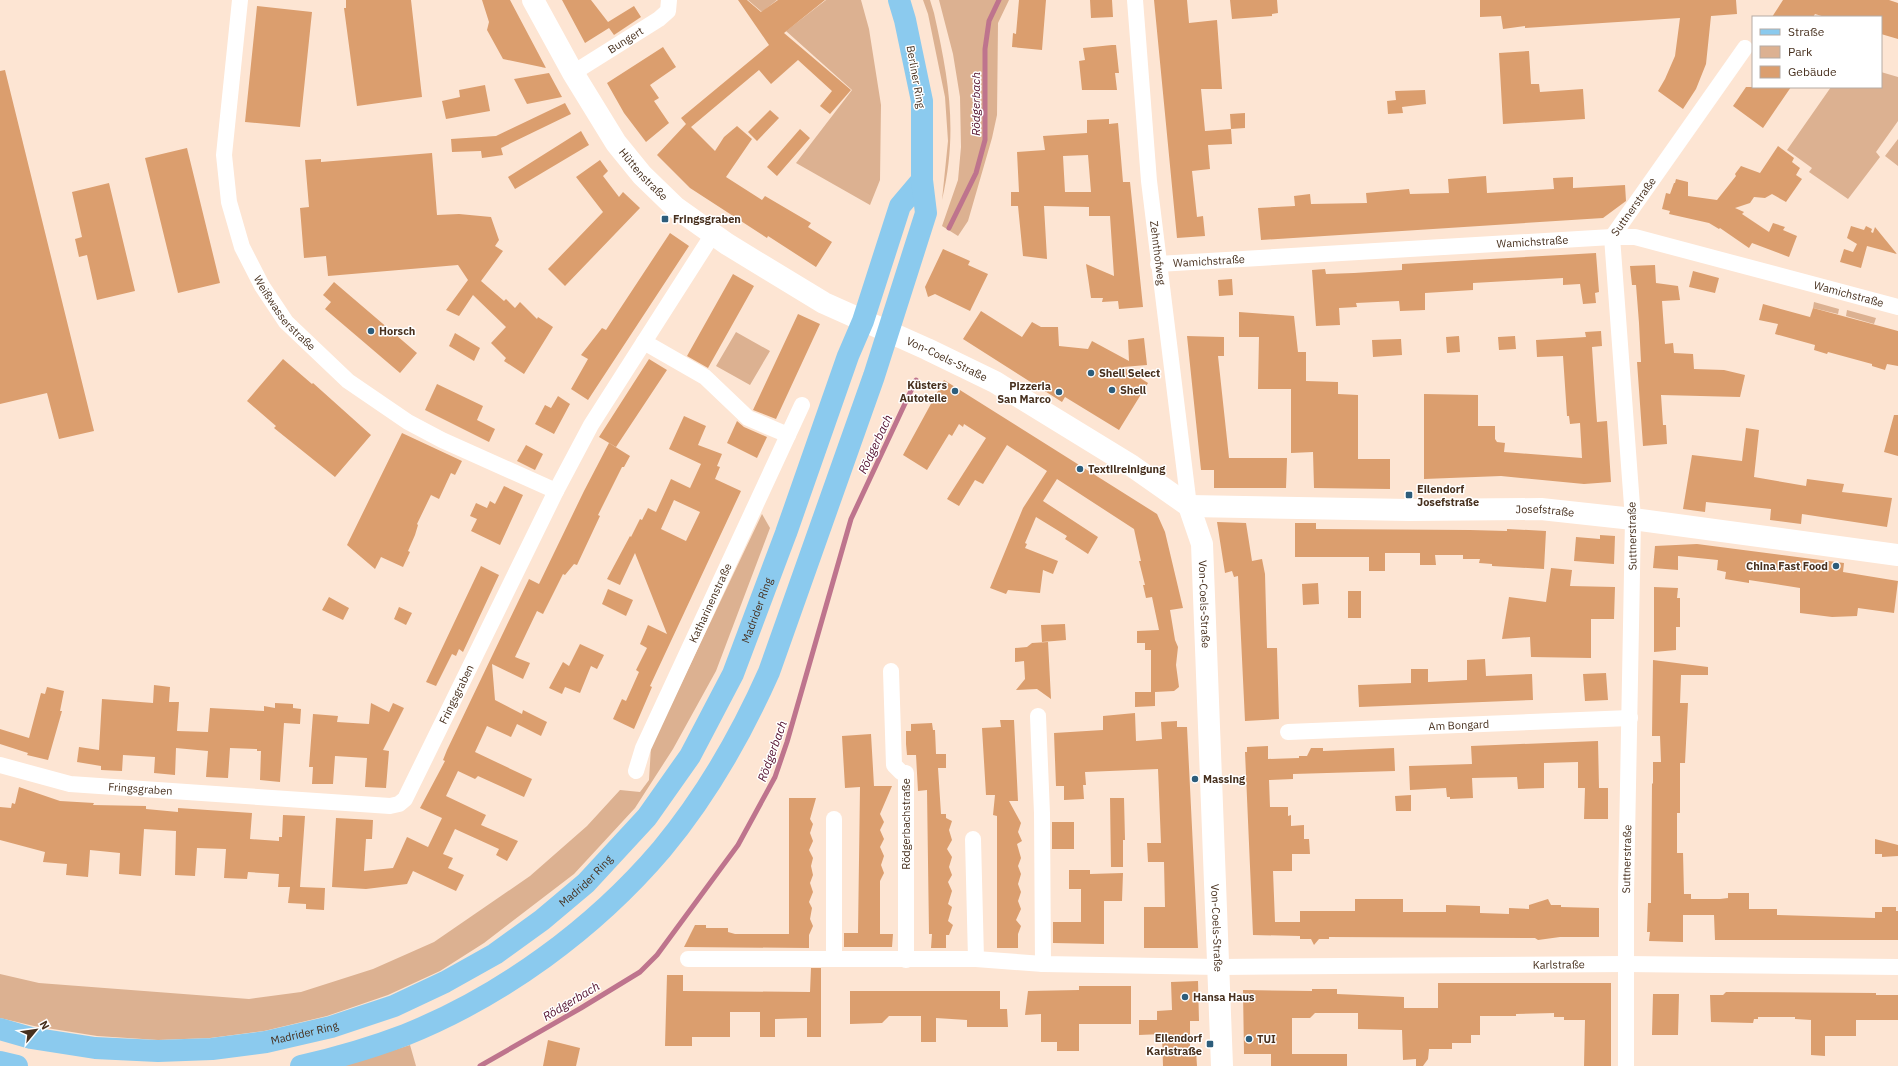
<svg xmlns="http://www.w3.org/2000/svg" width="1898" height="1066" font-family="'IBM Plex Sans',sans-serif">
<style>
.green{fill:#dcb191}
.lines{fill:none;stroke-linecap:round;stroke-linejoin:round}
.stream{stroke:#be748d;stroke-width:5}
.building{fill:#db9e6e;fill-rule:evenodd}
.street{stroke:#fff;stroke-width:16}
.secondary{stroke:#fff;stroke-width:22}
.primary{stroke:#8bcaee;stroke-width:22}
.poi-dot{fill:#2d5d7b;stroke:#fff;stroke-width:1.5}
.labels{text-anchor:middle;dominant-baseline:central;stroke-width:3;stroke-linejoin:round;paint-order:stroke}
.street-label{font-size:11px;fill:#47301e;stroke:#fff}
.poi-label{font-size:11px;font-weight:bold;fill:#47301e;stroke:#fff;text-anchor:start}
.water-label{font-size:12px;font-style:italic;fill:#520f2d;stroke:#fff}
</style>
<rect width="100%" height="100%" fill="#fde5d3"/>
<path class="green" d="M748 0H777L762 12Z
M826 0H861L869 29 881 105 880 180 870 205 796 163 852 90 786 31Z
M923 0H930L934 13C949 80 958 132 942 200L948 141 945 97 928 14Z
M939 0H1009L998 23 997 115 992 138 968 221 958 236 942 226 958 180 961 147 960 97 953 54Z
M1881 72 1898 77V121L1876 152 1880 157 1848 199 1809 172 1812 168 1787 150 1831 87H1881Z
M1898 139V166L1885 156Z
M1814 302 1839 309 1838 314 1813 308Z
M1847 310 1876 318 1874 324 1846 316Z
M736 332 770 351 750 385 716 366Z
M762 514 770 528 716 671 673 749 635 808 574 874 484 943 440 971 388 995 327 1016 264 1031 210 1038 158 1040 97 1036 34 1026 0 1018V974L39 983 249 999 301 992 373 969 434 942 530 876 587 826 620 790 640 792 649 780 651 747Z
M410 1045 416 1066H342Z"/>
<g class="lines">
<path class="stream" d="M949 228 976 173 985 140V49L989 21 999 0
M480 1066 581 1008 640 972 657 955 738 845 775 777 787 742 851 519 916 380"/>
</g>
<path class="building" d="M346 0H411L422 97 357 106 344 8H346Z
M482 0H510L546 68 503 59 487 30 489 22Z
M562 0H591L608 22 634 6 641 17 614 35 609 28 585 43Z
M738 0H747L761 12 778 0H825L784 33 851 90 830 114 820 106 832 91 798 60 771 84 759 70 691 127 715 151 724 137 737 126 752 139 726 177 762 200 765 196 811 223 808 227 832 242 816 267 768 236 767 238 690 188 657 155 686 124 681 118 769 45Z
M1019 0H1046L1042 50 1012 47 1013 33 1016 34Z
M1090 0H1112L1113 17 1091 18Z
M1154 0H1187L1189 23 1217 20 1222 89H1201L1205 131 1231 129 1232 144 1208 145 1210 169 1192 171 1197 217 1203 216 1205 236 1177 238Z
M1230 0H1277L1278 13 1272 14V16L1232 19Z
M1480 0H1736L1737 14 1711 16 1706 64 1696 89 1683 109 1658 91 1665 79 1675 56 1680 18 1525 28V26L1503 29 1501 16 1480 17Z
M1783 0H1889L1898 3V39L1881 34V17H1825L1815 14 1813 17H1772Z
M257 6 312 12 300 127 245 122Z
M1112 45H1116L1119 73H1115L1117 90H1082L1079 61 1085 60 1083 48Z
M663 47 676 67 650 85 659 98 654 101 669 123 646 142 624 113 607 83Z
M1529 51 1531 84H1539L1540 92 1583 89 1585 119 1503 124 1499 53Z
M5 70 94 431 59 439 47 393 0 404V71Z
M549 73 562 97 527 104 514 79Z
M485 85 490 111 446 119 442 101 460 97 459 90Z
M1746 87H1791L1763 128 1733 106Z
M1425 90 1426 104 1402 107 1403 113 1388 114 1387 101 1396 100 1395 91Z
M565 103 571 114 501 148 503 155 482 158 481 151 452 152 451 139 496 136Z
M770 110 779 118 757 141 748 132Z
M1245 113V128L1231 129 1230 114Z
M1109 119V124L1118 123 1123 182H1130L1143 307 1119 309 1118 301 1102 302 1103 298H1091L1086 264 1114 276 1110 216H1089V207L1044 206 1047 259 1023 256 1018 206H1011V192H1019L1017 152 1045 150 1043 136 1087 133V120ZM1088 155 1091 192H1065L1063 156Z
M800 129 810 138 777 176 767 167Z
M581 131 589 145 515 189 508 177Z
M1778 146 1794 158 1792 162 1800 168 1796 175 1802 179 1786 202 1772 194 1765 198 1754 197 1750 203 1735 208 1744 212 1742 214 1769 232 1773 223 1785 227 1783 230 1797 236 1789 257 1752 243 1749 248 1720 228 1719 229 1709 223 1669 214 1670 211 1662 209 1666 193 1670 194 1674 183H1675L1676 179 1688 182V196L1717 200 1736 176 1735 174 1741 166 1760 173Z
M187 148 220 283 178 293 145 158Z
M432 153 437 215 459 214 491 217 499 240 495 246 503 251 481 281 504 301 506 299 515 308 520 302 537 319 538 317 553 327 524 374 504 361 506 358 491 343 506 327 473 295 459 316 446 310 468 280 458 265 328 276 326 256 304 258 300 208 309 207 305 160 321 159V162Z
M600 160 608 171 603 176 619 197 623 192 640 208 565 286 548 269 603 212 576 177Z
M1486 176 1487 193 1554 189 1553 178 1573 177V188L1625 185 1626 201 1603 218 1261 240 1258 208 1295 206 1294 196 1310 194 1311 204 1367 203 1366 193 1409 189 1410 194 1449 193 1448 179Z
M109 183 135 291 97 300 87 255 79 257 75 239 82 237 72 192Z
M1851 226 1864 230 1866 226 1872 229 1871 232 1873 233 1875 227 1897 254 1867 246 1861 268 1840 262 1844 249 1853 252 1857 244 1847 238Z
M670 233 689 246 588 400 571 389 588 359 581 355 602 328 606 330Z
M943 249 970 261 968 265 988 274 970 311 935 294 928 297 925 287Z
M1596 253 1599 292 1595 293 1596 303 1583 304 1580 284 1563 285V278L1473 283V290L1425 293V310L1400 311 1399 301 1356 303 1357 307 1339 308 1340 325 1316 326 1312 270 1325 269 1326 274 1354 273 1402 270V264Z
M1655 265 1656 283 1678 286 1680 300 1662 301 1665 344 1673 343 1674 353 1693 354 1694 369 1724 370 1745 375 1740 397 1661 395 1663 425H1666L1667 444 1643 446 1637 362H1641L1639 323 1636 285H1632L1630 266Z
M1693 271 1719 278 1715 293 1689 287Z
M733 274 754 286 708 368 687 356Z
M1232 279 1233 295 1219 296 1218 280Z
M334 282 417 353 400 373 325 309 331 302 323 295Z
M1763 304 1810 317 1813 308 1898 331V366L1887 364 1885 370 1872 366V364L1828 352 1827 354 1814 350 1815 345 1775 334 1778 324 1759 320Z
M981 311 1022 337 1032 322 1041 327H1058L1059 346 1088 349 1092 341 1129 361 1128 340 1144 338 1147 365 1123 367 1148 383 1119 430 1065 397 1062 402 963 339Z
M1239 312 1294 316 1298 352H1306V381L1338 382V394L1358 395V459H1390V489L1314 488 1313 452 1291 453V389H1258L1259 337H1239Z
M798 314 820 324 776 419 753 410Z
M1601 331 1602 346 1592 347 1595 394 1597 422 1607 421 1611 482 1584 484 1501 476 1424 479V394L1478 395V426H1495V439L1497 442 1505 443 1504 452 1582 458 1580 423 1570 424 1569 416H1567L1563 356 1537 357 1536 340 1586 337 1585 332Z
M455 333 480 348 474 361 449 346Z
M1187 336 1224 337V356H1218L1229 458H1287L1286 488H1214V470H1201Z
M1459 336 1460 352 1447 353 1446 337Z
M1515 336 1516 349 1499 350 1498 337Z
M1401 339 1402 355 1373 357 1372 340Z
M283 359 312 384 313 383 371 435 335 477 274 428 276 426 247 401Z
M649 359 667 370 616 447 599 437Z
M944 380 1157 514 1165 532 1183 608 1170 610 1175 640 1178 647 1176 665 1179 687 1174 691 1155 692V706L1135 707V692H1151V650H1145V643H1137V631L1159 630 1152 597 1146 598 1143 585H1145L1139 561H1141L1134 529 1057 479 1043 501 1098 537 1088 554 1065 539 1067 536 1036 517 1025 543 1027 544 1025 548 1058 561 1053 574 1043 570 1040 593 1008 590 1006 594 990 588 1023 508 1047 471 1007 445 983 484 975 480 959 506 947 499 986 438 964 424 963 427 959 424 952 436 949 434 927 470 903 455Z
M437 384 483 406 477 420 495 429 489 442 425 410Z
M558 396 570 404 554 434 535 424 545 405 551 408Z
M1894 415H1898V456L1884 452Z
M684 416 706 426 698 445 722 454 717 466 720 467 715 479 741 491 650 686 652 687 634 729 613 719 622 699 626 701 639 672 636 670 647 648 640 644 648 625 667 634 635 553 620 585 607 579 630 536 631 537 640 519 642 520 648 508 656 512 671 479 690 488 701 464 669 449ZM674 500 700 512 686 541 661 529Z
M737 421 744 427 767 437 757 458 727 443Z
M1746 428 1759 430 1754 477 1806 486 1807 479 1844 484 1842 492 1892 498 1887 527 1802 514 1801 524 1770 520 1771 509 1706 502 1705 512 1683 509 1692 455 1742 461Z
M402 433 462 461 455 475 451 473 439 499 431 495 417 524 418 525 415 535 408 551 410 552 403 567 381 557 375 569 347 545Z
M609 443 630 456 624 467H622L598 515 600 516 577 565 574 564 565 575 563 574 543 614 537 611 515 657 530 663 523 679 492 664 495 700 522 714 523 710 547 722 541 736 517 724 511 737 487 726 475 752 532 779 524 797 478 776 475 779 458 771 446 796 486 815 481 825 518 841 507 861 496 855 499 849 455 829 443 854 453 858 448 868 464 875 456 891 413 871 407 884 366 889 332 887 336 818 373 820 372 839H366L364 871 393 868 407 837 428 847 442 818 420 808 445 761 443 760 447 750 529 579 539 584 584 491Z
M526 445 543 454 535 470 517 461Z
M504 486 523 495 500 545 471 531 477 519 470 516 476 503 487 508 490 501 495 504Z
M1217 522 1246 523 1252 561 1262 559 1265 574 1267 648H1277L1279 719 1245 721 1238 576 1234 577 1232 571 1225 573Z
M1295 523H1316V529L1470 530 1507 531V529L1546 531 1544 569 1492 566V564L1479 563 1480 559H1463V555H1435L1436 565H1420V553H1385V571H1369V557H1295Z
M1600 535 1615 536 1614 564 1574 561 1576 537 1600 539Z
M1697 544 1844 563 1843 572 1898 581 1894 613 1858 608 1857 616 1832 617 1800 613V588L1749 580V583L1725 579 1726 572 1717 570 1718 560 1678 556V570L1653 568 1655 546Z
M481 566 499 575 463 652 459 649 456 656 452 654 436 686 426 682Z
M1551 568 1572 570 1570 586 1615 587 1614 619H1591V658L1531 657 1530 637 1502 639 1509 597 1546 602Z
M1318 583 1319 604 1303 605 1302 584Z
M1654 587 1678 588 1677 598H1680V627H1676V650L1654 652Z
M608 589 633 600 626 616 602 604Z
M1348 591H1361V618H1348Z
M329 597 349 608 343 620 322 610Z
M399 607 412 613 406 625 394 619Z
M1065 624 1066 640 1042 642 1041 625Z
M1048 642 1051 699 1037 689 1016 690 1025 679 1024 661 1015 662V648L1027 647 1032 643Z
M580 644 604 655 597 669 591 666 580 693 565 687 562 694 549 688 563 662 569 666Z
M1485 659 1486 676 1532 674 1533 700 1359 707 1358 685 1411 683V669H1428V682L1467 680V660Z
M1653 660 1708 667V675H1681L1680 703H1688L1685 763H1680V813H1677V853H1683L1684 894H1691V899H1720L1728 898V893H1749V909H1777V915L1875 918V912H1882V907H1896V911H1898V940H1715L1714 915H1683V942L1649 941 1650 932H1647L1648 903H1651L1652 783 1653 784V762H1661L1660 736H1652Z
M1606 673 1608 700 1585 701 1583 674Z
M154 685 170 687 169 702H179L177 731 208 732 210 708 264 711V706L275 708V703L293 704V708L301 709 300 724 284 723 280 782 260 780 261 751H257V749L230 748 228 778 206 777 208 751 176 748 175 775 154 773 155 757 123 755 122 771 101 770V766L77 762 79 747 99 750 102 699 153 703Z
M47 687 64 691 60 711H62L48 760 27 755 28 753 0 744V729L29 738 41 693 45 694Z
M371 703 389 712 393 703 404 708 383 750 389 751 386 788 365 787 367 758 335 756 333 784H312L313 767H309L313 714 338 716 337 722 369 724Z
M1135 713 1136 741 1162 739 1161 722 1177 721V727H1187L1198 948H1144V907H1165L1164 862H1148L1147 843H1161L1158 769 1085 772 1086 785H1083L1084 799 1064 800V786H1056L1054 733 1103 730V716Z
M1000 720H1014L1018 801H1009L1021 823 1018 832 1022 841 1017 844 1021 858 1018 866 1021 874 1018 884 1021 892 1018 901 1021 909 1016 920 1021 926 1018 934V948H997V816L993 815 995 795H986L982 728 1001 727Z
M932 723 933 730H935L936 754H946V768H938L941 814H946V818L952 821 949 830 952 840 947 849 952 857 949 867 952 875 948 882 952 891 948 904 952 907 948 921 953 925 949 935H946V948H931L932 934H929L927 790 918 791 916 755H907L906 744V731H911V724Z
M871 734 874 786H892L880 814 884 822 880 830 884 839 880 847 884 856 881 865 884 873 880 881V934H893L892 947H844V933H858L860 787 845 788 842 736Z
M1598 741 1599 788H1608V819H1584L1585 788H1578V762L1544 763V788L1518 789 1517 777 1472 778 1473 798 1450 799V797H1447L1446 788 1410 790 1409 766 1472 764 1471 746Z
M1268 746V759L1299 758V756H1307L1311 748H1323V751L1394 748 1395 771 1293 774V779L1269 780 1270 807H1288V816L1291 815V826L1304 825V839H1309L1310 854H1292V871H1273L1275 922H1300V911H1355V899H1403V912H1446V905L1480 906V913L1509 914V908L1529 909V905L1548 899 1551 905H1561V907L1599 908V937H1560L1538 940 1535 938 1329 937V939H1319L1314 945 1311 939H1300V936L1253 935 1245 752H1247V747Z
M19 787 60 801 94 803 93 805 146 806V809L178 812V808L252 813 250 839 279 841V837H282L283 815 305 816 300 887 325 888 324 910 306 909V904L288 903 290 887H278L279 874 248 872 247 879 224 878 226 849 197 848 195 876 175 875 176 831 144 829 141 876 119 874 120 853 90 850 88 877 66 875 67 864 43 862 45 852 0 840V807L11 808 12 803 15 804Z
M1411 795V811H1396L1395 796Z
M789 798H816L810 819 813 824 810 833 813 841 809 850 813 858 811 866 813 875 810 883 813 892 809 902 812 908 810 919 813 926 809 935V948L684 947 695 925H706V928H728V932L735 934H789Z
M1110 798H1124L1125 840H1123V867H1111Z
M1052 822H1074V849H1052Z
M1875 839 1898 845V856L1882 857V854H1875Z
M1069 870H1090V874L1123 873 1122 901H1104V944L1053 943V922H1081V889H1069Z
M811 968H821V1037H807V1018L775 1019V1037H760V1012H730V1037H692V1046H665L667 975H683V991L810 992Z
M1198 981 1199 1021H1190V1051H1196L1197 1066H1163L1162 1034 1139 1035V1020H1157V1011L1172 1010 1171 982Z
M1438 983H1611V1066H1584L1585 1020H1564V1017H1554V1013L1516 1014V1016H1480V1035H1471V1043H1452V1049H1429L1428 1059 1423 1066H1416V1059L1403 1060 1402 1030 1358 1029V1013H1315L1310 1018H1292V1054H1347V1066H1271V1054H1275H1244L1243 990 1312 991V989H1337V994L1404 997V1008H1438Z
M1079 986H1131V1024H1079V1051H1057V1042H1041V1014L1025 1015 1028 991 1079 990Z
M850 991H1000V1009H1007L1008 1027H967V1020L936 1018V1042H921V1016H889L882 1023 850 1024Z
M1726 992 1876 993V995H1898V1020H1856V1036H1825V1056L1811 1055V1020L1795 1019V1017H1758V1019H1754L1753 1023 1711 1022 1710 995H1723Z
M1653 994H1679L1678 1035H1652Z
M548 1040 580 1048 576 1066H543Z"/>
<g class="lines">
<g class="street">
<path id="s1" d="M240 0 224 155 229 202 242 247 262 286 286 322 348 381 408 422 442 440 556 491"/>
<path id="s2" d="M1135 0 1149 181 1189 506"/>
<path id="s3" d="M573 73 659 19 668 11 669 0"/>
<path id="s4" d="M1158 264 1612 237H1635L1898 307"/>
<path d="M644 342 705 377 748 418 788 435"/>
<path d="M891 671 894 765 901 772 906 773V960"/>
<path d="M1038 716 1042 813 1043 964"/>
<path id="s5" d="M1288 732 1630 718"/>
<path id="s6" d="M0 765 70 784 390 806 399 804 405 799 556 491 591 425 713 234"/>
<path id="s7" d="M636 771 643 748 802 405"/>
<path d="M834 819V958"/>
<path d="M973 839 976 959"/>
<path id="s8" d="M688 959H976L1043 964 1219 967 1626 964 1898 967"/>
<path id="s9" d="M1626 1066V892L1633 519 1612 237 1745 48"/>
</g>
<g class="secondary">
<path id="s10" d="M533 0 573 73 616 143 642 175 675 207 727 244 824 303 927 349 995 382 1132 466 1189 506 1202 544 1222 1066"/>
<path id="s11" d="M1189 506 1409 510 1541 509 1633 519 1898 555"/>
</g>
<g class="primary">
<path id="s12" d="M0 1029 31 1038 95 1048 158 1051 212 1049 266 1042 331 1027 394 1006 445 982 495 954 542 920 586 883 647 817 690 756 733 674 786 533 848 356 863 321 900 206 922 180"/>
<path d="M0 1062 17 1066"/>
<path d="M301 1066C336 1058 371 1048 405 1035 502 996 594 929 662 849 706 796 741 735 769 672L874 376 926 213 922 180V101L905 20 899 0"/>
</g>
</g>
<g class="poi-dot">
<rect x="661" y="215" width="8" height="8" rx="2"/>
<circle cx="371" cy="331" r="4"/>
<circle cx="1091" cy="373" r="4"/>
<circle cx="1112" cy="390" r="4"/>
<circle cx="955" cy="391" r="4"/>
<circle cx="1059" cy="392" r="4"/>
<circle cx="1080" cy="469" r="4"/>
<rect x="1405" y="491" width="8" height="8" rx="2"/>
<circle cx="1836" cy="566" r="4"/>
<circle cx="1195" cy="779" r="4"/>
<circle cx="1185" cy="997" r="4"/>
<circle cx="1249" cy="1039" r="4"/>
<rect x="1206" y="1040" width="8" height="8" rx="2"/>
</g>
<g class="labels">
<g class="street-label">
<text stroke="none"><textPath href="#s3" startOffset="62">Bungert</textPath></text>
<text transform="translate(916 77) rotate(80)">Berliner Ring</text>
<text stroke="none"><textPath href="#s10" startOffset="207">Hüttenstraße</textPath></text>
<text stroke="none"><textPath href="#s9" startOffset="867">Suttnerstraße</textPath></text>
<text stroke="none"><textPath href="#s4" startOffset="375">Wamichstraße</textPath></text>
<text stroke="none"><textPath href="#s2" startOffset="254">Zehnthofweg</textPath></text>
<text stroke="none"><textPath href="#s4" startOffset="51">Wamichstraße</textPath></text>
<text stroke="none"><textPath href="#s4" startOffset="699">Wamichstraße</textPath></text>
<text stroke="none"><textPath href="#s1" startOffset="329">Weißwasserstraße</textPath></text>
<text stroke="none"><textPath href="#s10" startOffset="565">Von-Coels-Straße</textPath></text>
<text stroke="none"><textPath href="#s11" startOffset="356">Josefstraße</textPath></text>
<text transform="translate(1632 536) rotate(-91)">Suttnerstraße</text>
<text stroke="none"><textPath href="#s7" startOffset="184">Katharinenstraße</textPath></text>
<text stroke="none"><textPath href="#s10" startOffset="949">Von-Coels-Straße</textPath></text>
<text stroke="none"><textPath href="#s12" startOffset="956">Madrider Ring</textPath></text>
<text stroke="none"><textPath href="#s6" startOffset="527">Fringsgraben</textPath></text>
<text stroke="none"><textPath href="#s5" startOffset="171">Am Bongard</textPath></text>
<text stroke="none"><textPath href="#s6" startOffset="143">Fringsgraben</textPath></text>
<text transform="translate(906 824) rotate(-90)">Rödgerbachstraße</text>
<text stroke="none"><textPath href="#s9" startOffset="207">Suttnerstraße</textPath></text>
<text stroke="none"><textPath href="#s12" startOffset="632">Madrider Ring</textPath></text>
<text stroke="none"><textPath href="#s10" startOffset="1273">Von-Coels-Straße</textPath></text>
<text stroke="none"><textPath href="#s8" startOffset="871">Karlstraße</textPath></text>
<text stroke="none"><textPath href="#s12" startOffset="308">Madrider Ring</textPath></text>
</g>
<g class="poi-label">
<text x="673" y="219">Fringsgraben</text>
<text x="379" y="331">Horsch</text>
<text x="1099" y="373">Shell Select</text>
<text x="947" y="385" text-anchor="end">Küsters<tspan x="947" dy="13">Autoteile</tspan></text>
<text x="1051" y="386" text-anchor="end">Pizzeria<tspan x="1051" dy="13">San Marco</tspan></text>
<text x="1120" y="390">Shell</text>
<text x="1088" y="469">Textilreinigung</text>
<text x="1417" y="489">Eilendorf<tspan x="1417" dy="13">Josefstraße</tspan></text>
<text x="1828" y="566" text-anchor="end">China Fast Food</text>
<text x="1203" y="779">Massing</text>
<text x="1193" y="997">Hansa Haus</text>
<text x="1202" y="1038" text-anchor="end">Eilendorf<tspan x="1202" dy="13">Karlstraße</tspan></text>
<text x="1257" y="1039">TUI</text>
</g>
<g class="water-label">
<text transform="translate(975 104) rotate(-90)">Rödgerbach</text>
<text transform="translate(875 444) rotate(-65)">Rödgerbach</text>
<text transform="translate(772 751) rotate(-70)">Rödgerbach</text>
<text transform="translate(571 1001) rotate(-31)">Rödgerbach</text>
</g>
</g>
<rect x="1752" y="16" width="130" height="72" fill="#ffffff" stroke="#b5aca5"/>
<rect x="1760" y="29" width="20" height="6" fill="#8bcaee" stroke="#b5aca5"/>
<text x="1788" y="36" font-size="12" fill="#47301e">Straße</text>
<rect x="1760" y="46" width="20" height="12" fill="#dcb191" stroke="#b5aca5"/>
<text x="1788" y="56" font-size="12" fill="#47301e">Park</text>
<rect x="1760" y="66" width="20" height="12" fill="#db9e6e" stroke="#b5aca5"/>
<text x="1788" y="76" font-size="12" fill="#47301e">Gebäude</text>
<g transform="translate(36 1030) rotate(61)" stroke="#ffffff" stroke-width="3" paint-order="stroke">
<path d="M0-3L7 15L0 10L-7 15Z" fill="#47301e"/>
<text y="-6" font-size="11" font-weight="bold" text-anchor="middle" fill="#47301e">N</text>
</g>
</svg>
